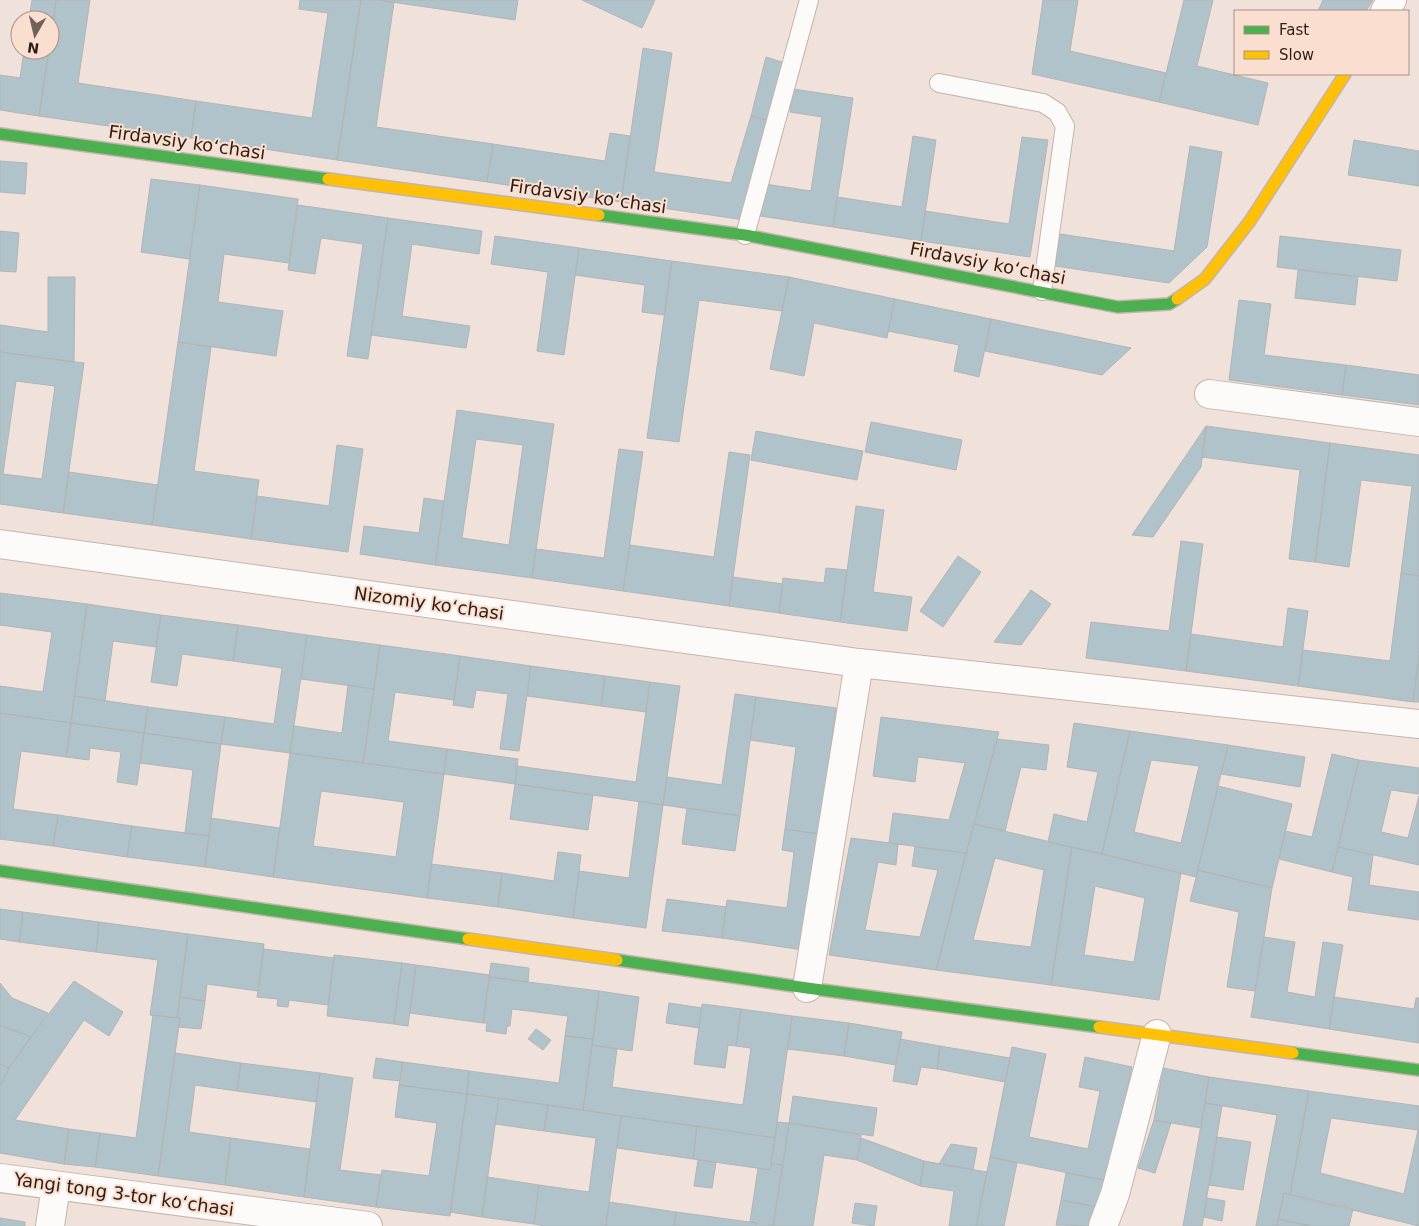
<svg xmlns="http://www.w3.org/2000/svg" width="1419" height="1226" font-family="'DejaVu Sans',sans-serif">
<style>
.building{fill:#b0c3ca;stroke:#b2b4b6;fill-rule:evenodd}
.lines{fill:none;stroke-linecap:round;stroke-linejoin:round}
.lane-casing{stroke:#c3b5ad;stroke-width:20}
.street-casing{stroke:#c3b5ad;stroke-width:30}
.fast-casing{stroke:#c3b5ad;stroke-width:14}
.slow-casing{stroke:#c3b5ad;stroke-width:14}
.lane{stroke:#fdfbf9;stroke-width:18}
.street{stroke:#fdfbf9;stroke-width:28}
.fast{stroke:#4caf50;stroke-width:11}
.slow{stroke:#ffc107;stroke-width:11}
.labels{text-anchor:middle;dominant-baseline:central;stroke-width:4;stroke-linejoin:round;paint-order:stroke}
.street-label{font-size:18px;fill:#2d1d14;stroke:#fadfd0}
</style>
<rect width="100%" height="100%" fill="#f0e2da"/>
<path class="building" d="M32 0H56L50 42V20H29Z
M56 0H90L78 83 196 101 191 138 39 116 49 50H50Z
M300 0H361L337 160 191 138 196 101 312 118 328 13 299 9Z
M361 0H378L394 2 376 127 493 144 487 182 337 160Z
M378 0H518L515 20Z
M582 0H655L642 28Z
M1043 0H1078L1070 51 1166 73 1159 102 1032 74Z
M1184 0H1213L1197 66 1268 83 1258 125 1159 102Z
M1323 0H1373L1366 11H1318Z
M643 48 672 53 654 172 731 183 751 116 773 122 745 220 621 202Z
M24 50H49L39 116 0 110V75L20 78Z
M766 57 788 64 773 122 751 116Z
M793 89 853 98 833 227 760 216 765 184 811 191 822 117 790 112Z
M610 133 630 136 621 202 487 182 493 144 605 161Z
M913 136 936 140 921 241 833 227 837 197 902 207Z
M1022 137 1048 140 1030 257 921 241 925 211 1009 224Z
M1354 140 1419 151V186L1348 175Z
M1190 146 1222 152 1207 247 1169 283 1055 266 1060 234 1174 251Z
M0 161 27 163 25 194 0 192Z
M151 179 200 185 189 259 141 252Z
M200 185 298 199 289 263 224 254 218 302 283 311 276 356 178 342Z
M298 205 388 218 368 359 347 356 363 244 321 238 315 274 288 270Z
M388 218 482 231 479 254 412 244 402 316 470 326 466 348 371 335Z
M0 231 19 233 16 272 0 271Z
M495 236 579 248 564 355 537 351 548 272 491 264Z
M1280 236 1401 250 1397 281 1277 267Z
M579 248 672 261 664 315 642 312 645 285 575 275Z
M672 261 789 277 782 311 699 300 679 442 647 438Z
M1298 270 1358 277 1355 305 1295 298Z
M48 277H75L74 362 0 352V325L48 332Z
M789 277 895 299 887 338 814 323 804 376 770 369Z
M895 299 991 319 979 377 954 371 959 345 888 331Z
M1239 300 1271 304 1264 355 1346 365 1342 395 1229 380Z
M991 319 1131 348 1102 375 985 351Z
M178 342 211 347 194 471 259 480 251 539 152 525Z
M0 352 84 363 63 513 0 504ZM16 381 55 386 42 479 3 474Z
M1346 365 1419 375V405L1342 395Z
M457 410 554 424 532 578 435 565ZM476 439 523 445 509 545 462 538Z
M871 422 962 440 956 470 865 452Z
M1206 426 1201 467 1153 537 1132 535Z
M1206 426 1330 443 1315 562 1289 559 1300 470 1202 457Z
M756 431 863 451 857 480 751 460Z
M1330 443 1419 455V576L1401 573 1412 486 1361 480 1349 567 1315 562Z
M337 445 363 449 348 552 251 539 257 496 329 506Z
M619 449 643 452 623 591 532 578 536 549 604 558Z
M729 452 750 455 729 606 623 591 630 545 714 557Z
M69 472 158 485 152 525 63 513Z
M424 498 444 501 435 565 360 554 364 526 419 533Z
M856 506 884 510 873 592 912 597 907 631 840 622Z
M1181 541 1203 544 1186 671 1086 658 1091 622 1169 631Z
M958 556 981 572 943 627 920 611Z
M826 568 847 570 840 622 779 613 783 578 824 583Z
M1401 573 1419 576V655L1413 702 1298 686 1303 650 1390 661Z
M733 577 783 584 779 613 729 606Z
M1031 590 1051 604 1021 645 994 642Z
M0 593 87 604 71 723 0 713V686L43 692 52 632 0 625Z
M87 604 161 615 156 647 113 641 105 701 74 696Z
M1288 608 1308 611 1298 686 1186 671 1191 634 1283 647Z
M161 615 238 625 233 661 182 654 177 686 151 682Z
M238 625 307 635 290 753 221 744 225 717 274 724 282 668 233 661Z
M307 635 380 645 374 689 301 679Z
M380 645 460 656 454 700 395 692 388 741 447 749 444 774 363 763Z
M1419 655V702H1413Z
M460 656 531 666 519 751 500 749 508 694 476 690 473 708 453 705Z
M531 666 605 676 601 706 527 696Z
M605 676 650 682 646 712 601 706Z
M650 682 680 686 663 805 515 784 517 766 636 782Z
M348 685 374 689 363 763 290 753 294 726 342 733Z
M735 694 756 697 740 816 663 805 667 777 722 785Z
M74 696 148 707 144 733 71 723Z
M756 697 836 708 819 834 785 829 796 747 750 740Z
M148 707 225 717 221 744 144 733Z
M0 713 71 723 66 757 21 751 13 809 58 815 53 846 0 839Z
M881 717 999 732 966 853 889 843 893 813 949 820 965 763 918 757 915 782 873 776Z
M71 723 144 733 137 785 117 782 121 752 90 748 89 760 66 757Z
M1074 723 1130 731 1102 854 1048 842 1054 814 1087 822 1098 772 1067 767Z
M1130 731 1228 745 1196 877 1102 854ZM1151 760 1199 766 1181 843 1134 832Z
M144 733 221 744 209 836 185 833 193 770 140 763Z
M997 739 1049 745 1046 770 1021 767 1005 831 974 824Z
M1228 745 1305 757 1300 787 1221 774Z
M447 749 518 759 515 784 444 774Z
M290 753 444 774 427 898 273 877ZM321 791 404 802 396 857 313 846Z
M1332 754 1359 760 1332 872 1279 859 1285 831 1312 837Z
M1359 760 1419 768V794L1391 790 1381 832 1408 838 1419 796V865L1338 847Z
M515 784 593 795 588 830 510 819Z
M1218 786 1292 804 1272 888 1198 870Z
M639 801 663 805 646 928 573 918 579 871 629 878Z
M687 808 740 816 735 851 682 844Z
M58 815 132 826 127 857 53 846Z
M211 818 280 828 273 877 205 867Z
M974 824 1072 847 1051 985 936 970ZM995 858 1044 870 1031 947 973 940Z
M132 826 209 836 205 867 127 857Z
M785 829 819 834 803 950 722 938 727 900 787 908 794 852 782 850Z
M851 838 898 844 896 865 878 862 865 930 920 937 938 870 912 866 915 847 966 853 936 970 829 955Z
M1072 847 1181 873 1159 1000 1051 985ZM1095 886 1145 898 1134 962 1084 955Z
M1338 847 1373 855 1369 885 1419 892V920L1348 910 1353 877 1332 872Z
M558 852 581 855 573 918 498 907 502 873 554 881Z
M431 864 502 873 498 907 427 898Z
M1198 870 1272 888 1255 991 1227 987 1239 912 1190 901Z
M667 899 726 907 722 938 662 931Z
M0 909 23 912 19 942 0 939Z
M23 912 99 922 96 952 19 942Z
M99 922 188 934 177 1018 150 1015 158 960 96 952Z
M188 934 264 944 258 991 207 984 205 1001 180 997Z
M1264 937 1295 942 1287 992 1315 997 1323 942 1343 945 1329 1029 1251 1017Z
M264 949 334 958 328 1005 289 1000 288 1007 277 1006 278 999 257 997Z
M334 955 402 963 394 1024 327 1016Z
M402 963 416 965 408 1026 394 1024Z
M491 963 529 968 528 982 489 977Z
M416 965 490 975 483 1023 410 1013Z
M489 977 599 991 593 1039 565 1036 568 1016 512 1009 510 1026H507L506 1034 486 1031 487 1023H483Z
M74 981 123 1012 109 1036 84 1020 15 1120 69 1129 64 1164 0 1153V1087L9 1068 31 1037Z
M0 983 12 998 48 1013 31 1037 0 1025Z
M599 991 639 997 632 1051 592 1045Z
M180 997 205 1001 201 1029 179 1027 180 1018H177Z
M1334 997 1414 1009 1416 998H1419V1043L1329 1029Z
M669 1003 702 1008 699 1028 666 1023Z
M702 1004 741 1009 736 1046 728 1045 725 1068 694 1064Z
M741 1009 792 1016 775 1138 583 1110 592 1045 617 1049 612 1087 743 1105 751 1048 736 1046Z
M153 1015 180 1018 158 1176 95 1167 100 1133 136 1138Z
M792 1016 849 1023 844 1056 788 1049Z
M849 1023 902 1032 896 1065 844 1056Z
M0 1025 31 1037 9 1068 0 1064Z
M536 1029 551 1040 543 1050 528 1039Z
M565 1036 593 1039 583 1110 467 1094 469 1071 559 1083Z
M900 1039 940 1046 937 1069 921 1067 917 1085 893 1081Z
M940 1046 1010 1058 1005 1082 937 1069Z
M1012 1047 1046 1054 1029 1137 1088 1149 1100 1091 1079 1087 1085 1057 1132 1067 1108 1181 990 1157Z
M175 1053 241 1063 237 1091 195 1085 189 1132 231 1138 225 1185 158 1176Z
M376 1058 403 1062 400 1081 373 1078Z
M403 1062 469 1071 467 1094 399 1085Z
M241 1063 320 1073 316 1102 237 1091Z
M0 1064 9 1068 0 1087Z
M1163 1068 1209 1077 1201 1128 1154 1120Z
M320 1073 353 1078 340 1170 381 1175 376 1207 304 1197Z
M1209 1077 1309 1091 1290 1195 1284 1193 1277 1226H1256L1277 1115 1205 1103Z
M399 1085 467 1094 450 1216 376 1207 382 1170 429 1176 437 1123 395 1117Z
M1309 1091 1419 1106V1226L1290 1195ZM1331 1118 1418 1130 1404 1194 1320 1173Z
M467 1094 499 1098 482 1217 450 1212Z
M793 1096 877 1108 873 1136 789 1123Z
M499 1098 548 1105 544 1131 495 1124Z
M1205 1103 1222 1106 1202 1226H1183Z
M548 1105 621 1116 606 1226H544L534 1224 539 1185 589 1192 596 1138 544 1131Z
M621 1116 697 1126 693 1159 617 1148Z
M1154 1120 1171 1123 1155 1173 1138 1168Z
M777 1122 789 1123 783 1165 771 1164Z
M789 1123 861 1135 857 1160 824 1155 813 1226H773Z
M697 1126 775 1138 770 1170 693 1159Z
M69 1129 100 1133 95 1167 64 1164Z
M1217 1137 1251 1142 1243 1190 1209 1185Z
M231 1138 310 1149 304 1197 225 1185Z
M861 1138 924 1161 920 1186 857 1160Z
M951 1144 977 1148 973 1170 939 1164Z
M990 1157 1017 1163 1004 1226H976Z
M698 1160 716 1162 712 1188 694 1186Z
M924 1161 987 1172 976 1226H949L954 1191 920 1186Z
M771 1164 783 1165 773 1226H756L757 1223 750 1222 758 1168 770 1170Z
M1066 1173 1108 1181 1103 1208 1061 1200Z
M487 1177 539 1185 534 1224 482 1217Z
M1284 1193 1353 1209 1349 1226H1312L1278 1219Z
M1207 1198 1225 1201 1222 1221 1204 1217Z
M1061 1200 1096 1207 1092 1226 1056 1225Z
M609 1202 676 1212 674 1226H606Z
M855 1203 877 1206 874 1226 852 1223Z
M676 1212 757 1223 756 1226H674Z
M0 1218 25 1222V1226H0Z
M1278 1219 1311 1226H1277Z"/>
<g class="lines">
<g class="lane-casing">
<path id="lane" d="M939 83 1043 103 1057 112 1065 126 1042 291
M745 235 809 0"/>
</g>
<g class="street-casing">
<path id="street" d="M1385 11 1392 0
M1209 394 1419 422
M0 544 859 663 1419 724
M807 988 859 663
M0 1178 368 1226
M50 1226 56 1186
M1103 1226 1115 1194 1157 1034"/>
</g>
<g class="fast-casing">
<path id="fast" d="M0 134 328 179
M599 215 745 235 1118 307 1169 304 1177 299
M0 871 468 939
M617 960 807 988 1099 1027
M1293 1053 1419 1070"/>
</g>
<g class="slow-casing">
<path id="slow" d="M328 179 599 215
M1177 299 1205 279 1250 221 1345 74
M468 939 617 960
M1099 1027 1293 1053"/>
</g>
<use href="#lane" class="lane"/>
<use href="#street" class="street"/>
<use href="#fast" class="fast"/>
<use href="#slow" class="slow"/>
</g>
<g class="labels">
<g class="street-label">
<text transform="translate(187 142) rotate(8)">Firdavsiy koʻchasi</text>
<text transform="translate(588 196) rotate(8)">Firdavsiy koʻchasi</text>
<text transform="translate(988 263) rotate(11)">Firdavsiy koʻchasi</text>
<text transform="translate(429 603) rotate(8)">Nizomiy koʻchasi</text>
<text transform="translate(124 1194) rotate(8)">Yangi tong 3-tor koʻchasi</text>
</g>
</g>
<rect x="1234" y="10" width="175" height="65" fill="#fadfd0" stroke="#a89185"/>
<rect x="1244" y="26" width="25" height="8" fill="#4caf50" stroke="#a89185"/>
<text x="1279" y="35" font-size="15" fill="#2d1d14">Fast</text>
<rect x="1244" y="51" width="25" height="8" fill="#ffc107" stroke="#a89185"/>
<text x="1279" y="60" font-size="15" fill="#2d1d14">Slow</text>
<g transform="translate(35 35) rotate(188)"><circle r="24" fill="#fadfd0" stroke="#a89185"/>
<path d="M0-4L9 19L0 12L-9 19Z" fill="#716259"/>
<text y="-8" font-size="14" font-weight="bold" text-anchor="middle" fill="#2d1d14">N</text>
</g>
</svg>
